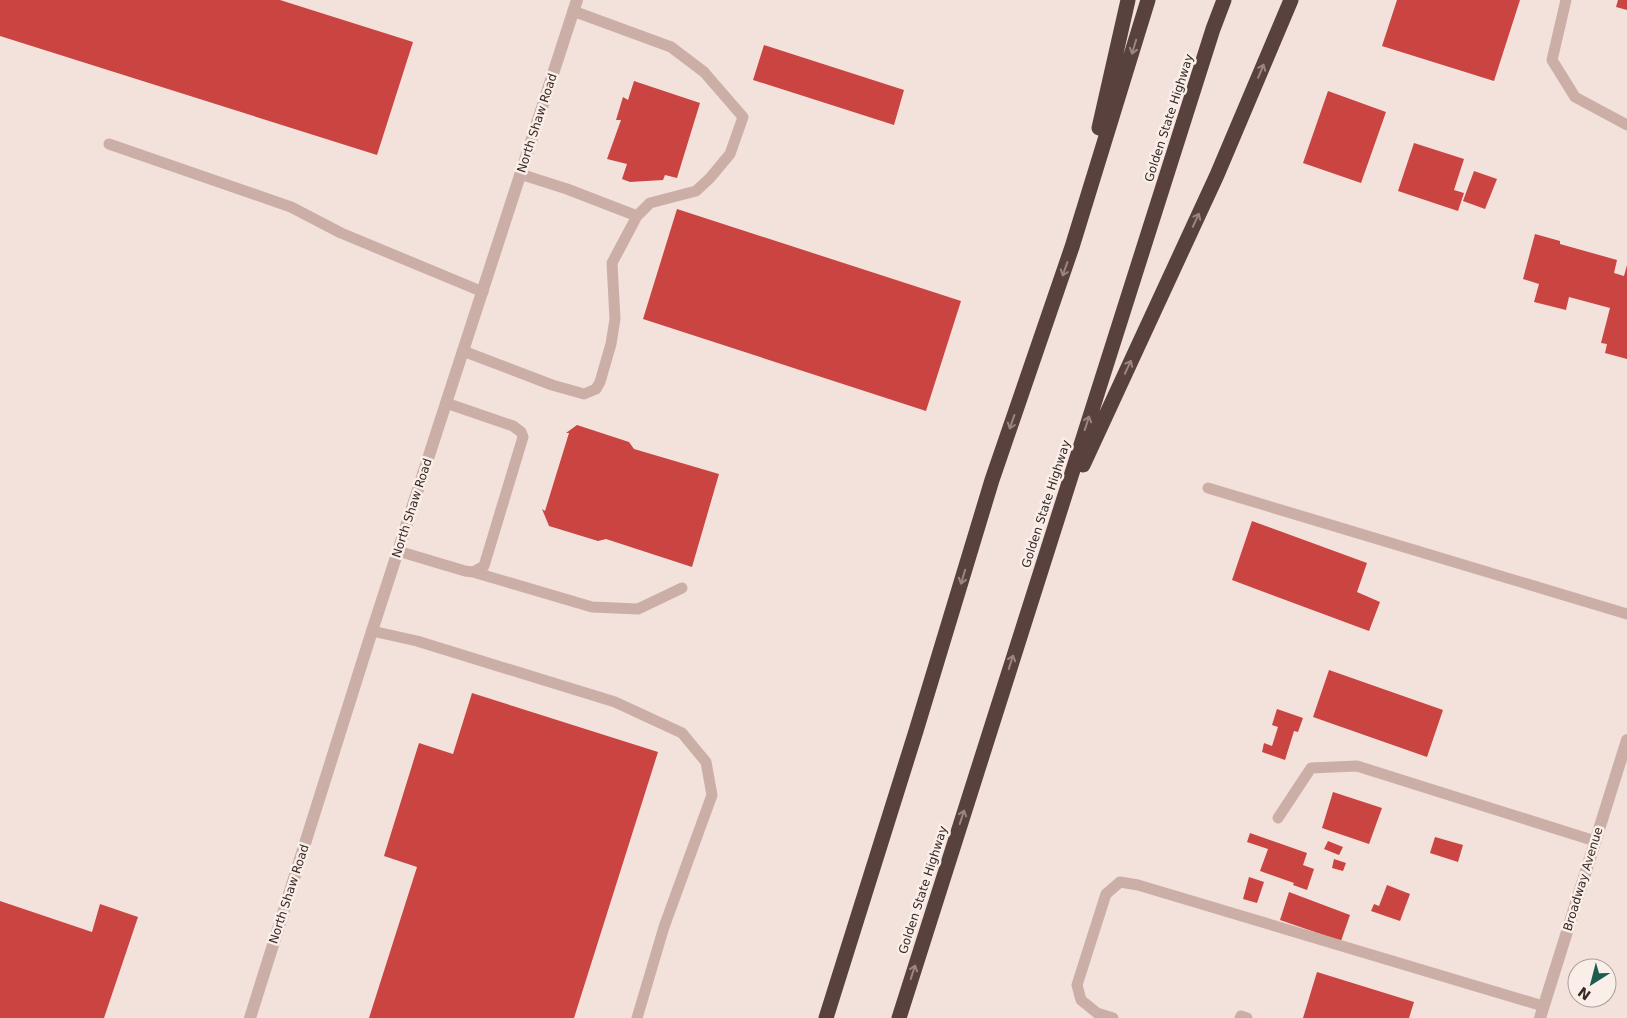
<svg xmlns="http://www.w3.org/2000/svg" width="1627" height="1018" font-family="'DejaVu Sans',sans-serif">
<style>
.building{fill:#ca4442}
.lines{fill:none;stroke-linecap:round;stroke-linejoin:round}
.lane{stroke:#cbafa7;stroke-width:11}
.street{stroke:#cbafa7;stroke-width:12}
.highway{stroke:#59413e;stroke-width:15}
.oneway{stroke:#998682}
.labels{text-anchor:middle;dominant-baseline:central;stroke-width:5;stroke-linejoin:round;paint-order:stroke}
.street-label{font-size:12px;fill:#372928;stroke:#faeee8}
</style>
<rect width="100%" height="100%" fill="#f3e2db"/>
<path class="building" d="M0 0H280L413 42 377 155 0 36Z
M1397 0H1520L1494 81 1382 46Z
M1618 0H1627V10L1616 7Z
M764 45 904 90 894 125 753 80Z
M634 81 700 103 677 178 665 175 663 180 630 182 622 179 627 164 607 159 621 120H616L623 97 628 100Z
M1328 91 1386 112 1361 183 1303 163Z
M1414 143 1464 159 1454 190 1464 193 1458 211 1398 191Z
M1474 171 1497 179 1485 209 1463 201Z
M677 209 961 301 926 411 643 319Z
M1535 234 1560 241V244L1617 260 1614 273 1624 276 1627 265V359L1605 353 1607 344 1601 343 1610 308 1569 297 1566 310 1534 302 1539 284 1523 279Z
M577 425 629 442 634 449 719 474 692 567 606 539 598 541 549 526 542 509 545 511 569 433H566Z
M1252 521 1367 563 1357 592 1380 602 1369 631 1232 580Z
M1329 670 1443 710 1427 757 1313 717Z
M472 693 658 752 574 1018H369L417 867 384 856 419 743 453 754Z
M1277 709 1303 718 1298 732 1294 731 1285 760 1262 752 1264 743 1272 746 1278 727 1272 725Z
M1333 792 1382 808 1369 844 1322 828Z
M1250 833 1307 853 1303 865 1314 869 1307 890 1293 885 1294 883 1260 871 1268 849 1247 842Z
M1435 837 1463 845 1458 862 1430 853Z
M1328 841 1343 847 1339 855 1324 849Z
M1334 859 1346 863 1343 871 1332 868Z
M1249 877 1264 882 1257 903 1243 899Z
M1387 885 1410 894 1400 921 1371 911 1374 904 1379 906Z
M1289 892 1350 915 1341 941 1280 920Z
M0 901 92 932 100 904 138 917 104 1018H0Z
M1317 972 1414 1002 1409 1018H1303Z"/>
<g class="lines">
<path class="lane" d="M1566 0 1552 60 1575 97 1627 125
M109 144 291 207 341 233 483 292
M520 174 567 189 637 216
M463 351 552 385 584 394 596 389 600 382 611 344 615 319 612 263 637 216 650 203 696 191 710 178 730 154 743 117 704 72 671 47 573 11
M1208 488 1627 614
M398 551 465 571 473 572 484 566 523 437 521 432 513 426 446 403
M473 572 592 607 638 609 682 588
M372 631 417 641 615 702 682 733 706 762 712 795 664 927 637 1018
M1278 818 1311 768 1357 766 1595 841
M1113 1018 1097 1013 1081 1000 1077 985 1106 894 1120 882 1138 885 1543 1006
M1240 1018 1241 1016 1247 1018"/>
<path class="street" d="M250 1018 372 631 577 0
M1540 1018 1627 740"/>
<path class="highway" d="M1099 128 1128 0
M1083 465 1217 175 1291 0
M826 1018 916 731 992 480 1072 247 1148 0
M899 1018 1213 29 1224 0"/>
</g>
<defs><path id="oneway-shaft" d="M-6 0H5M1.5-3L5.5 0L1.5 3" fill="none" stroke-width="1.6" stroke-linecap="round" stroke-linejoin="round" transform="scale(1.25)"/></defs>
<g class="oneway">
<use href="#oneway-shaft" transform="translate(1134 47) rotate(107)"/>
<use href="#oneway-shaft" transform="translate(1261 71) rotate(-67)"/>
<use href="#oneway-shaft" transform="translate(1196 220) rotate(-65)"/>
<use href="#oneway-shaft" transform="translate(1065 269) rotate(109)"/>
<use href="#oneway-shaft" transform="translate(1128 367) rotate(-65)"/>
<use href="#oneway-shaft" transform="translate(1012 422) rotate(109)"/>
<use href="#oneway-shaft" transform="translate(1087 423) rotate(-72)"/>
<use href="#oneway-shaft" transform="translate(963 577) rotate(107)"/>
<use href="#oneway-shaft" transform="translate(1011 662) rotate(-72)"/>
<use href="#oneway-shaft" transform="translate(962 817) rotate(-72)"/>
<use href="#oneway-shaft" transform="translate(913 972) rotate(-72)"/>
</g>
<g class="labels">
<g class="street-label">
<text transform="translate(1169 118) rotate(-72)">Golden State Highway</text>
<text transform="translate(537 123) rotate(-72)">North Shaw Road</text>
<text transform="translate(1046 504) rotate(-72)">Golden State Highway</text>
<text transform="translate(412 508) rotate(-72)">North Shaw Road</text>
<text transform="translate(1583 879) rotate(-73)">Broadway Avenue</text>
<text transform="translate(923 890) rotate(-72)">Golden State Highway</text>
<text transform="translate(289 894) rotate(-72)">North Shaw Road</text>
</g>
</g>
<g transform="translate(1592 983) rotate(216)"><circle r="24" fill="#faeee8" stroke="#ac9f9b"/>
<path d="M0-4L9 19L0 12L-9 19Z" fill="#1c5b50"/>
<text y="-8" font-size="14" font-weight="bold" text-anchor="middle" fill="#372928">N</text>
</g>
</svg>
